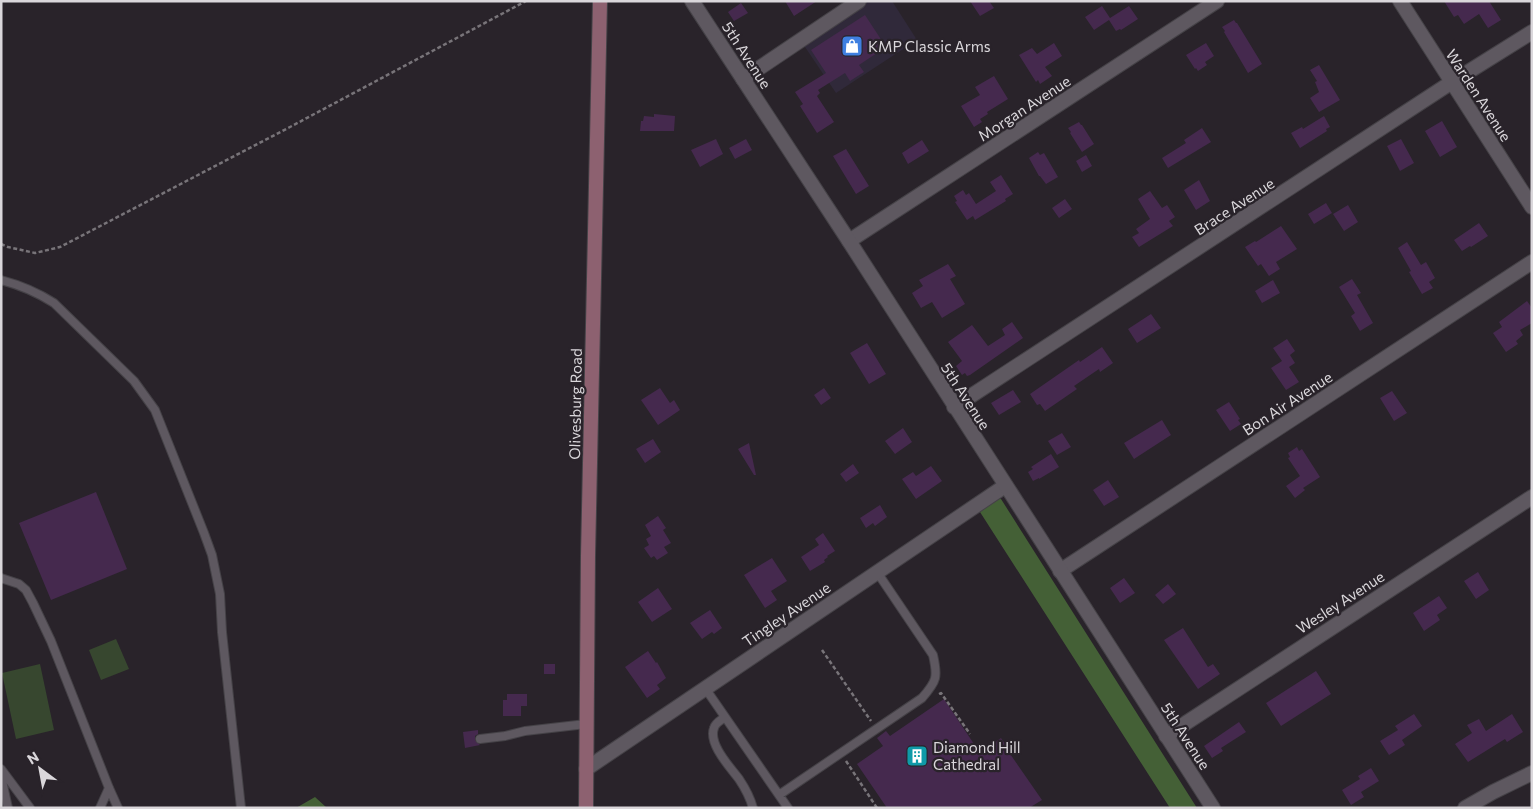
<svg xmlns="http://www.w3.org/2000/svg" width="1533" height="809" font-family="Commissioner,sans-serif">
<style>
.commercial{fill:#30293a}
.green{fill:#37472f}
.forest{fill:#446036}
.building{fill:#45294e}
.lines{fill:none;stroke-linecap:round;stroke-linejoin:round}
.service-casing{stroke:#454247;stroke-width:10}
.minor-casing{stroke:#454247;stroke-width:16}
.tertiary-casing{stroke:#454247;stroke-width:16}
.secondary-casing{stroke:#454247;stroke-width:16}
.path{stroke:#787479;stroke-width:2.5;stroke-dasharray:4 2.5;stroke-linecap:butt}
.service{stroke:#5e5860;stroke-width:8}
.minor{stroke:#5e5860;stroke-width:14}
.tertiary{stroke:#5e5860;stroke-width:14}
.secondary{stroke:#8d6170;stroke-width:14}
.labels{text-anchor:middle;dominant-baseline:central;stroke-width:4.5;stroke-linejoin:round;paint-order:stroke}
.poi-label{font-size:15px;fill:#dad7db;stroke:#29232a;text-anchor:start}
.street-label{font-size:15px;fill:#dad7db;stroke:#29232a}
</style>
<rect width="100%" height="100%" fill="#29232a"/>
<path class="commercial" d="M867 1H892L917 40 836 93 803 44Z"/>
<path class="green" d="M116 639 129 669 101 680 89 650Z
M40 664 54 730 16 739 2 673Z"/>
<path class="forest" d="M995 499H1001L1197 808H1170L980 512 981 509Z
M315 797 327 808H296Z"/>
<path class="building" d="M785 1H817L794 16Z
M970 1H989L994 8 980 16Z
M1444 1H1489L1501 20 1488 28 1479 14 1464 24 1458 15 1454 17Z
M741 3 748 13 734 21 728 12Z
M1102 6 1110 18 1129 6 1138 19 1121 30 1120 29 1116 31 1109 20 1094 30 1085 17Z
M865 15 886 47 859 65 864 72 850 81 845 73 818 90 820 93 817 96 834 122 817 133 800 106 803 104 795 92 826 73 811 50Z
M1234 20 1236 23H1237L1262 64 1248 73 1224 32 1225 31 1222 27Z
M1054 43 1062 56 1045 67 1052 76 1040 84 1038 80 1036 82 1019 55 1032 48 1037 54Z
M1206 43 1214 56 1205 62 1207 65 1198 71 1196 68 1195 69 1186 55Z
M1319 65 1340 100 1319 112 1310 98 1319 92 1315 82 1317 81 1310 70Z
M994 76 1008 99 987 112 988 114 980 119 982 122 974 127 961 106 980 95 975 87Z
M654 114 675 116 674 131H640L641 121H643L644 116 654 117Z
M1324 116 1330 127 1326 129 1327 131 1300 148 1291 133 1302 127 1303 129Z
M1442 121 1457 147 1440 157 1425 131Z
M1079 122 1081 125H1082L1094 144 1082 152 1070 133 1071 132 1068 128Z
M1202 128 1211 142 1168 168 1162 158 1186 143 1184 140Z
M716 139 723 154 700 167 691 150Z
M746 139 752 150 735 159 729 148Z
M1401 139 1414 163 1400 171 1387 146Z
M922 140 929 151 908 164 902 153Z
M846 149 869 186 856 194 833 156Z
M1038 152 1040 155 1044 153 1058 177 1046 184 1040 176H1039L1029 158Z
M1086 155 1092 166 1082 172 1076 161Z
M1001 175 1013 194 1005 199 1006 201 975 220 973 216 967 220 955 202 957 201 954 196 963 190 966 195 969 193 976 204 996 191 990 182Z
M1199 180 1210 201 1196 210 1184 190Z
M1150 191 1162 208 1167 205 1175 217 1169 221 1173 226 1139 247 1132 237 1139 233 1136 229 1150 219 1138 199Z
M1065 199 1072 209 1059 218 1052 208Z
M1326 203 1332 213 1314 224 1308 214Z
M1348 205 1358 222 1344 231 1333 214Z
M1479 223 1488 236 1471 247 1470 246 1462 251 1454 240Z
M1281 226 1297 249 1276 262 1280 269 1269 276 1261 264 1258 266 1245 247 1255 241 1256 242Z
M1407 242 1421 265 1426 262 1435 278 1429 282 1433 288 1422 294 1409 272 1411 271 1398 248Z
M948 264 956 276 950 279 965 304 942 318 932 302 921 308 912 293 923 286 919 280Z
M1352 279 1361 293 1357 295 1373 323 1360 331 1351 316 1355 313 1339 287Z
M1273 280 1280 293 1262 303 1255 291Z
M1527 301 1532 308V323L1520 330 1523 335 1516 341 1518 344 1506 352 1493 333 1502 327 1499 322Z
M1151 314 1161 328 1137 343 1128 329Z
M1012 322 1023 338 970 375 967 376 965 373 962 375 956 366 962 361 948 342 972 325 988 346 1005 335 1002 329Z
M1287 339 1295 351 1290 355 1295 363 1289 367 1299 382 1286 390 1271 368 1282 361 1273 348Z
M867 343 886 374 869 384 850 353Z
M1102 347 1113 363 1100 372 1099 369 1074 386 1077 389 1045 411 1040 404 1037 405 1030 394 1079 360 1080 362Z
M660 388 670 403 674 400 680 410 658 425 641 400Z
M824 388 831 398 821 405 814 395Z
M1013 390 1021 402 999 415 991 403Z
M1392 391 1407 413 1394 421 1380 398Z
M1229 402 1240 419 1238 420 1241 424 1230 431 1216 410Z
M1162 420 1171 435 1134 459 1124 443Z
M903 428 912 442 895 454 885 441Z
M1062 433 1071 447 1057 455 1048 441Z
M653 439 661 452 645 463 636 449Z
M749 443 756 475H754L738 449Z
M1297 447 1299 451 1302 449 1320 477 1303 488 1305 490 1295 498 1286 486 1300 476 1288 458 1290 457 1288 453Z
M1051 454 1059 467 1039 479V478L1033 481 1028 472 1033 469 1031 467Z
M853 464 859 473 846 482 840 474Z
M931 466 942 481 916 499 902 479 913 472 916 476Z
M1108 480 1119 497 1104 506 1093 490Z
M96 492 127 569 51 600 19 523Z
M880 505 887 517 875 526 873 523 866 528 860 518Z
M658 516 666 528 663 530 671 543 664 547 668 553 657 560 654 556 651 558 644 548 649 545 646 539 651 536 645 525Z
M823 533 835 551 827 556 828 557 824 560 825 562 810 571 801 557 819 545 815 539Z
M772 558 787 581 771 591 777 600 765 608 744 575Z
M1478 572 1489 590 1476 599 1464 581Z
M1124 578 1135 593 1120 603 1110 588Z
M1168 584 1176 594 1163 604 1155 595Z
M658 588 672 609 652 622 638 602Z
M1439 596 1447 608 1437 615 1440 620 1424 631 1413 613Z
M710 610 722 628 714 634 712 632 702 639 690 623Z
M1183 628 1208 667 1213 664 1220 674 1198 689 1164 640Z
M648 651 656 663 657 662 666 678 657 685 660 689 647 698 625 667Z
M544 664H555V674H544Z
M1316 671 1331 694 1281 726 1266 703Z
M507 694H527V706H521V716H503V700H507Z
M944 699 980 753 1001 738 1007 747 1006 748 1042 800 1029 808H887L857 764 883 746 877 738 886 731 890 736Z
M1414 714 1422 726 1402 740 1405 745 1389 755 1380 741 1398 730 1395 726Z
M1512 714 1523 732 1507 742 1505 739 1468 762 1455 744 1472 733 1467 725 1479 719 1486 731Z
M1239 722 1246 732 1221 748 1223 751 1212 758 1204 746Z
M478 730V734L475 736V740L480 745 465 748 463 732Z
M1371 768 1379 781 1361 792 1364 797 1351 805 1342 790 1360 779 1358 776Z"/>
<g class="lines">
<g class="service-casing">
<path id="service" d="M1 280C20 285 37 292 54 303L134 381 155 410 204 533 212 555 220 594 222 632 241 808
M1 578 19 584 26 590 33 603 51 641 109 788 118 808
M705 688 788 808
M725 717C721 720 715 723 714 728 708 744 730 767 739 779 745 788 750 797 753 808
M480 739 505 736 525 731 586 724
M1 769 30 808
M1 776 8 808
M779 795 922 698C937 681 938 677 933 655L877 572
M100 808 109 788"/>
</g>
<g class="minor-casing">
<path id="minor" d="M1400 1 1532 207
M743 79 859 1
M849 241 1217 1
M954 407 1452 82 1532 32
M1060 571 1532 262
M1166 736 1532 497
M586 769 1005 486
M1465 808 1493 792 1532 773"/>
</g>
<g class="tertiary-casing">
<path id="tertiary" d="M692 1 849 241 1213 808"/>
</g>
<g class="secondary-casing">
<path id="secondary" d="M586 808 588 556 600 1"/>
</g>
<path class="path" d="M1 244 8 247 35 253 60 247 290 127 526 1
M822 650 871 721
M939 694 941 693 970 734
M846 761 877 808"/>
<use href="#service" class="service"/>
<use href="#minor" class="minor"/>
<use href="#tertiary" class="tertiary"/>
<use href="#secondary" class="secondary"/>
</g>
<defs>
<g id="shop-square" transform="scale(1.125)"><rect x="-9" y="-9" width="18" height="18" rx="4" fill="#3f7fe0" stroke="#29232a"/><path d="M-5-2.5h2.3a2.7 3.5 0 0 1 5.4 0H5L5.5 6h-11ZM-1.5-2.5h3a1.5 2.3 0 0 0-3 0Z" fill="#fff"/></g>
<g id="building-square" transform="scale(1.125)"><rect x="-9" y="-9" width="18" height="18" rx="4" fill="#0f9aa8" stroke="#29232a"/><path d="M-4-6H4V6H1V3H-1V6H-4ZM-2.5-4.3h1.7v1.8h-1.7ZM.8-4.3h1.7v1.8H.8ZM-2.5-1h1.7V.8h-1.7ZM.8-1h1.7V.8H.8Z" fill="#fff"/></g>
</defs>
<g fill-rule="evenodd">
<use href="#shop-square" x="852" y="46"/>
<use href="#building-square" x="917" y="756"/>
</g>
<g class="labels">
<g class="poi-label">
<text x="868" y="46">KMP Classic Arms</text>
<text x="933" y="747">Diamond Hill<tspan x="933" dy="17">Cathedral</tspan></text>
</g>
<g class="street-label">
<text transform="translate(747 55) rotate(57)">5th Avenue</text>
<text transform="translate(1479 95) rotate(57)">Warden Avenue</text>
<text transform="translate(1024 108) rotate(-33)">Morgan Avenue</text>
<text transform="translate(1234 206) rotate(-33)">Brace Avenue</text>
<text transform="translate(966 396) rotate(57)">5th Avenue</text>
<text transform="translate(1287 403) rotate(-33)">Bon Air Avenue</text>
<text transform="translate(575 404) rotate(-89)">Olivesburg Road</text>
<text transform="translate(1340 602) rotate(-33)">Wesley Avenue</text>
<text transform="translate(786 614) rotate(-34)">Tingley Avenue</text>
<text transform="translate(1186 736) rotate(57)">5th Avenue</text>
</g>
</g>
<rect width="1533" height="809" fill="none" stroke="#dad7db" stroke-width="5"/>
<g transform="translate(40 769) rotate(328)" stroke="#29232a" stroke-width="4" paint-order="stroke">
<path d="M0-4L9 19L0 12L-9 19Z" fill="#dad7db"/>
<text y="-8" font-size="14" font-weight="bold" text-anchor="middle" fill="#dad7db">N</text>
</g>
</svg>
